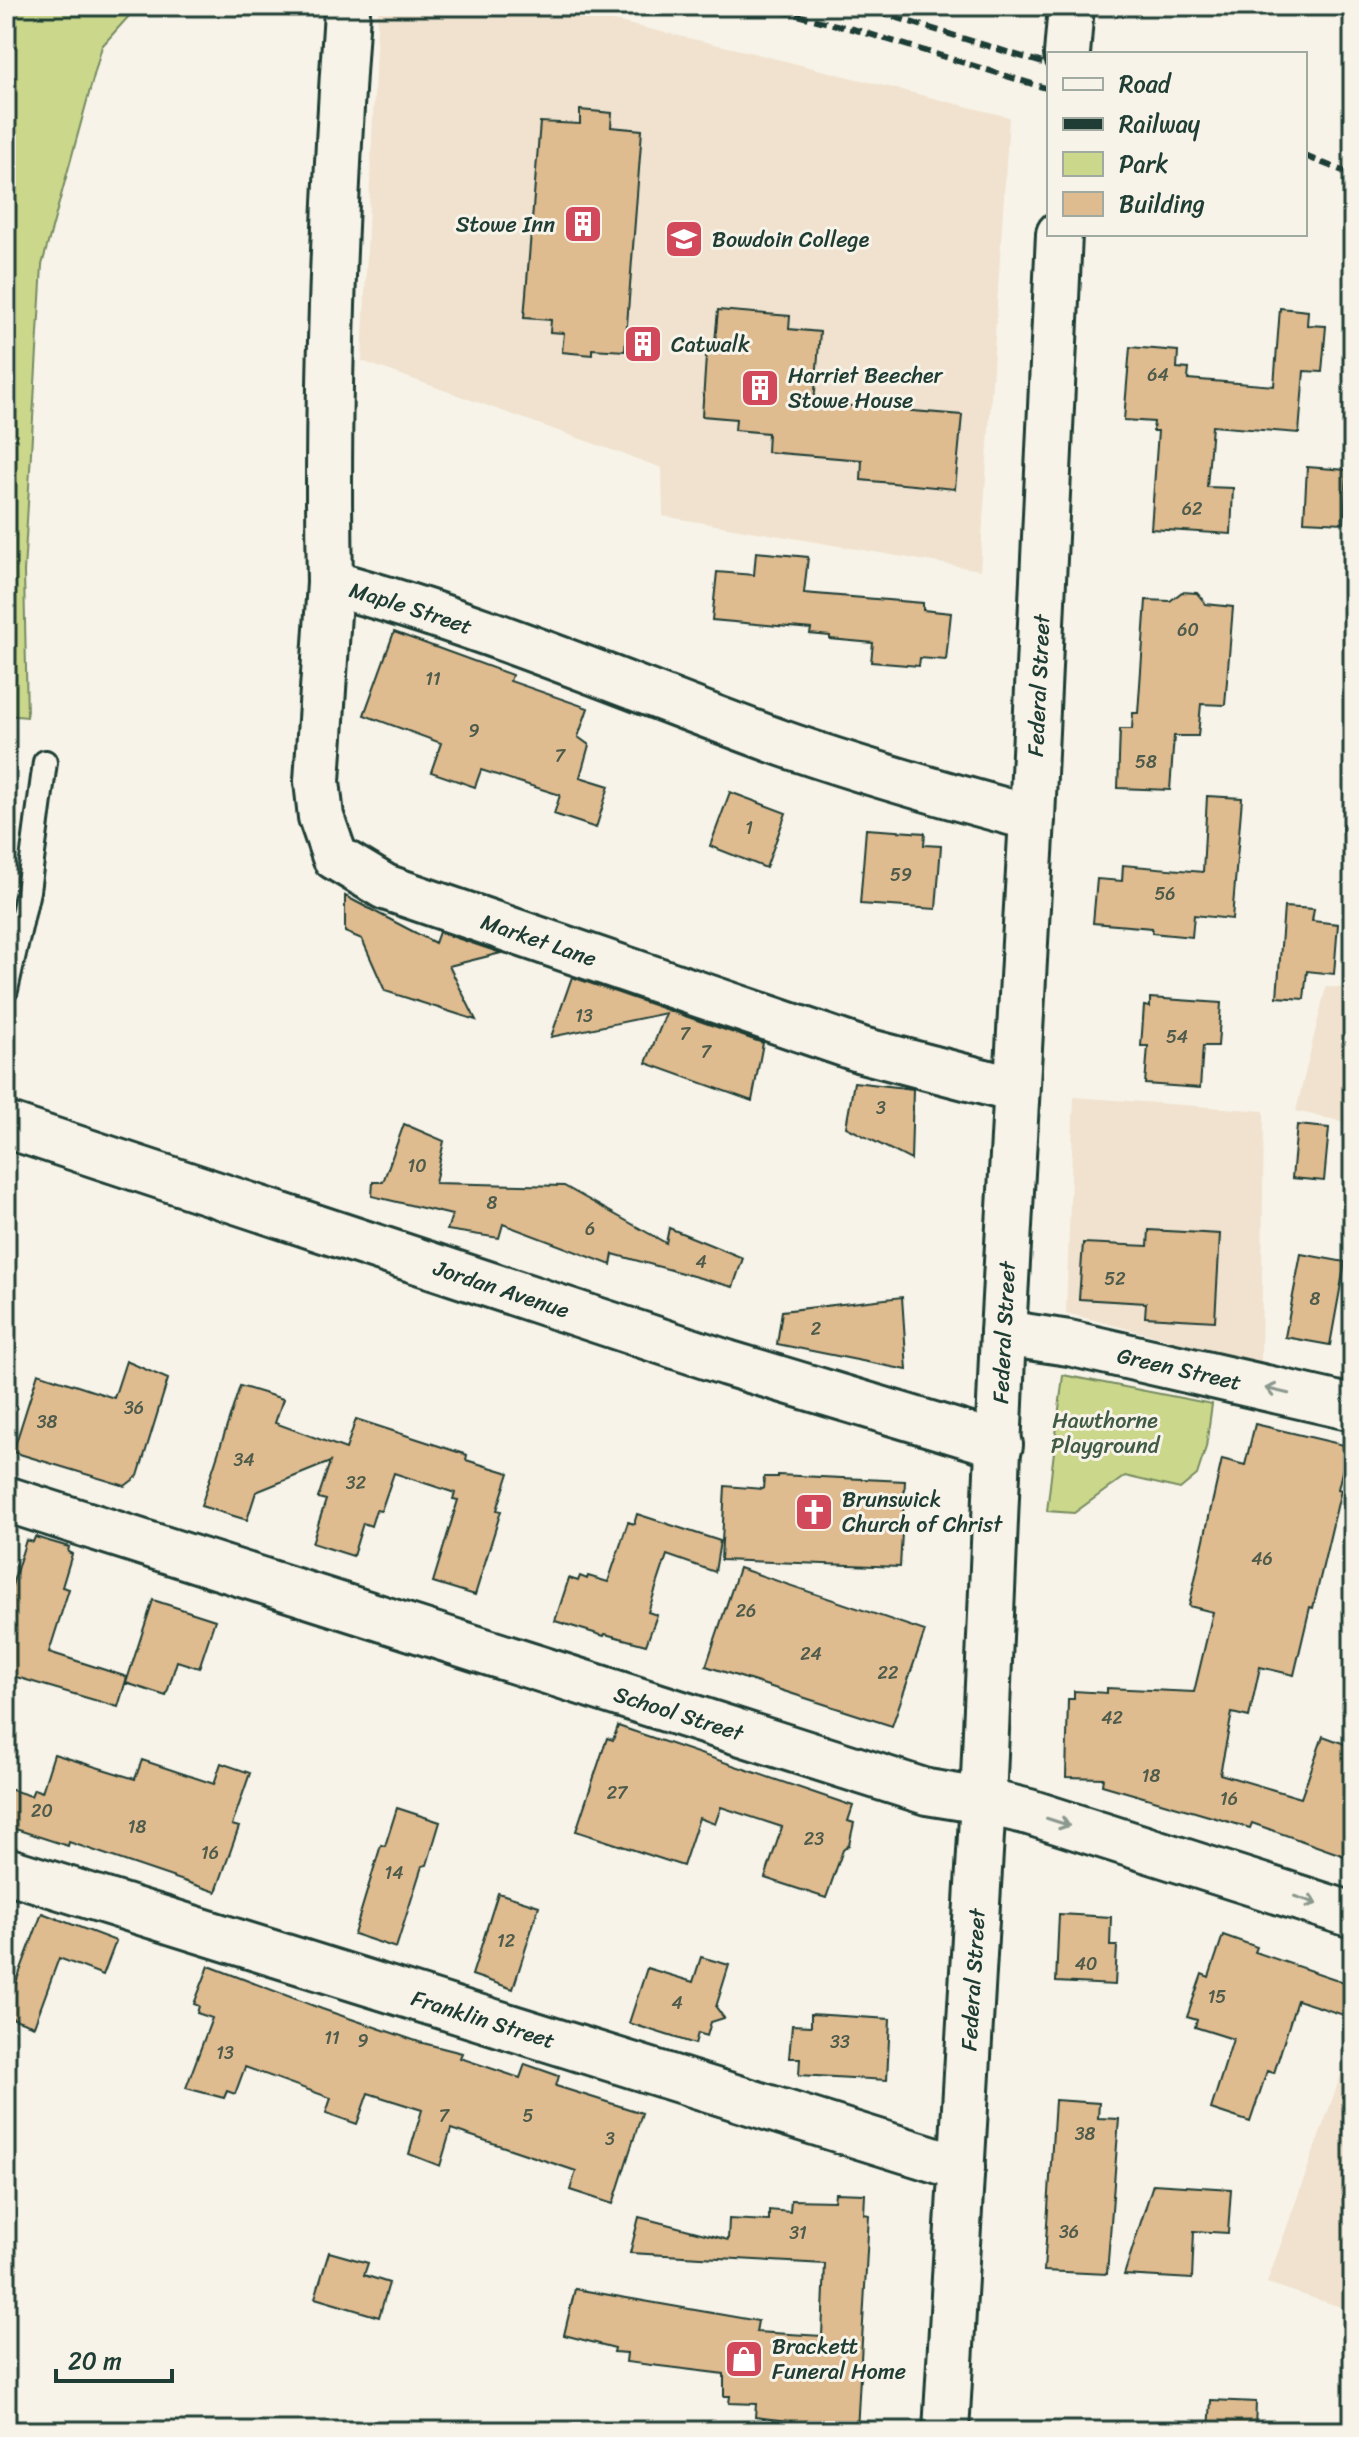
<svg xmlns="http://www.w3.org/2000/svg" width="1359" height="2437" font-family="Sriracha,sans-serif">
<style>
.built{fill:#f0e2ce}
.green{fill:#cbd88c;stroke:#758a60;stroke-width:2}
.building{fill:#dfbb90;stroke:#1f3d34;stroke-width:2}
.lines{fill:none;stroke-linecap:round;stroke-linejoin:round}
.service-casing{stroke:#1f3d34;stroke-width:28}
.minor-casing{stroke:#1f3d34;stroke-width:50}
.tertiary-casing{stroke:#1f3d34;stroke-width:50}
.service{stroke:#f7f3e8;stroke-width:22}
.minor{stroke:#f7f3e8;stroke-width:44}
.tertiary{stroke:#f7f3e8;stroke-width:44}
.rail{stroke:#1f3d34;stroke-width:6;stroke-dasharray:12 6;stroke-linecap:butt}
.oneway{stroke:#8b988e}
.labels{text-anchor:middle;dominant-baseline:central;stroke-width:6;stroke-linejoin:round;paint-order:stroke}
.number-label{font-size:18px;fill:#4f5c4b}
.poi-label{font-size:22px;fill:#1f3d34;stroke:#f7f3e8;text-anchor:start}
.street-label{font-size:22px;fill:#1f3d34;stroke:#f7f3e8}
.park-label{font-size:22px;fill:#415c46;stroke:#f7f3e8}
</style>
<rect width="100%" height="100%" fill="#f7f3e8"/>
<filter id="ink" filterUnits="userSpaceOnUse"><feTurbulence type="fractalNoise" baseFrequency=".0125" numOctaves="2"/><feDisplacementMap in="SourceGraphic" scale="16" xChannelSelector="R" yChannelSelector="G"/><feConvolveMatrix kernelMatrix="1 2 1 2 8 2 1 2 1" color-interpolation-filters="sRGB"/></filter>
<g filter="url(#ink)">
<path class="built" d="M378 6H473L588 15 749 52 1009 117 980 570 663 516 662 468 362 361Z
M1326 987 1353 988V1124L1296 1111Z
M1074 1097 1264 1111 1261 1363 1066 1313Z
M1353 2041V2311L1267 2283Z"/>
<path class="green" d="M6 6H138L102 46 42 265 24 572 27 717 6 715Z
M1063 1375 1212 1404 1206 1447 1197 1475 1180 1489 1125 1476 1074 1513 1047 1511Z"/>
<path class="building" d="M580 110 612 113 611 127 642 130 625 351 592 349V355L562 352 564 333 550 332 551 320 524 318 540 122 580 124Z
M1280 308 1308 311 1307 325 1326 326 1322 372 1304 371 1299 433 1212 426 1207 487 1233 488 1231 534 1151 529 1158 431H1153L1154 422 1124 420 1130 347 1178 351 1177 368 1189 369 1188 379 1274 386Z
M718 310 790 316 789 329 820 332 814 403 962 415 955 489 861 480 862 460 767 452 768 433 735 430 736 419 702 416 707 342H715Z
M1307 467 1347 470 1344 523 1304 521Z
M756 552 808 557 804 593 923 603V610L951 613 946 660 920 658 919 666 871 662 873 643 830 639V636L810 634 811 629 712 620 717 572 754 575Z
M1182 592 1197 593 1206 604 1233 607 1225 705 1201 704 1198 736H1174L1170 790 1118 788 1120 729H1132L1133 713H1138L1146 600 1170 601Z
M394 632 512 675 510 681 588 708 578 737 589 745 580 777 609 786 596 828 554 814 560 795 481 770 475 787 431 772 441 743 364 715Z
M730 792 786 813 766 868 710 846Z
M1207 796 1242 798 1232 919 1194 915 1192 937 1152 933V928L1093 923 1097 879 1122 881 1123 865 1203 872Z
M866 829 925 833 924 845 941 846 936 909 860 904Z
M345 896 435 943 439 932 501 953 449 966 476 1020 385 991 362 939 345 932Z
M1284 907 1314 909 1312 921 1338 924 1334 974 1307 971 1304 999 1277 997Z
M572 977 763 1043 752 1101 646 1063 666 1013 551 1037Z
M1150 998 1221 1003 1218 1046H1203L1200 1088 1145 1084 1148 1046H1141L1144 1006 1150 1007Z
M854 1082 913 1089 911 1160 846 1127Z
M404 1124 444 1141 435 1183 564 1186 666 1243 669 1228 743 1258 733 1287 613 1254 611 1265 503 1224 499 1238 447 1230 452 1215 372 1196 373 1182H383Z
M1297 1125 1329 1128 1324 1181 1292 1178Z
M1149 1230 1220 1234 1215 1321 1145 1317 1146 1303 1079 1299 1083 1243 1148 1246Z
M1301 1254 1345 1262 1330 1345 1285 1337Z
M902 1297 907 1370 777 1344 782 1311Z
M126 1361 168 1379 138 1476 125 1486 13 1452 38 1373 114 1398Z
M240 1386 283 1399 275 1423 346 1449 356 1419 467 1455 466 1460 509 1473 497 1510 501 1511 475 1595 433 1582 458 1500 453 1499 455 1493 394 1473 381 1511 376 1510 371 1526 363 1523 353 1556 312 1543 326 1500 318 1498 330 1462 256 1492 247 1520 201 1506Z
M1255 1424 1348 1446 1338 1489 1341 1490 1313 1608 1310 1607 1294 1675 1260 1667 1249 1717 1232 1713 1220 1774 1301 1798 1323 1736 1353 1747V1859L1252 1823 1250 1828 1102 1785 1103 1778 1066 1777 1068 1699H1074V1691L1107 1693V1688L1194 1692 1213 1612 1189 1606 1222 1459 1245 1465Z
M778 1475 905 1481 900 1567 721 1560 725 1486 763 1489 764 1477H778Z
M637 1514 720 1541 715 1572 667 1555 648 1612 657 1615 646 1645 605 1634 604 1636 555 1621 569 1578 578 1581 580 1576 587 1579 588 1576 608 1582 628 1522 634 1524Z
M35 1537 69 1547 68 1552 72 1554 62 1587 69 1589 49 1652 127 1677 118 1707 6 1674V1605L26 1540 33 1542Z
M739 1568 925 1631 892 1726 706 1666Z
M153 1600 215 1620 199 1668 177 1661 166 1696 126 1683Z
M618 1726 853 1806 848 1821 854 1823 849 1845 843 1850 826 1898 765 1878 782 1827 721 1807 715 1824 699 1818 683 1866 576 1831 607 1738 613 1740Z
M54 1754 135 1779 142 1760 214 1784 221 1763 250 1773 232 1825 239 1827 216 1892 69 1842 68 1846 6 1826V1788L31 1796 34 1789 42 1792Z
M397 1808 440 1822 427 1865 422 1866 396 1948 354 1934 381 1845 385 1846Z
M498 1893 539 1906 513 1989 472 1975Z
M42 1913 116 1941 103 1975 59 1958 34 2026 6 2016V2009Z
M1059 1914 1111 1917 1110 1946H1117L1115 1985 1056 1982Z
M1223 1935 1257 1947 1255 1952 1353 1985V2018L1297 2000 1274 2073 1267 2071 1250 2122 1211 2109 1233 2039 1195 2027 1197 2020 1187 2017 1202 1974 1209 1977Z
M701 1957 729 1965 716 2007 724 2018 711 2022 707 2036 698 2033 695 2044 629 2023 647 1968 693 1982Z
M209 1966 322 2009 419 2042 462 2053 460 2058 520 2078 525 2064 559 2076 556 2086 642 2113 613 2204 570 2190 576 2171 451 2129 440 2166 409 2154 422 2110 368 2093 357 2124 326 2113 331 2098 245 2067 235 2094 227 2091 224 2098 186 2088 212 2018 197 2013 199 2006 194 2004Z
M811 2014 890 2019 887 2080 799 2075 800 2058H789L792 2025 811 2026Z
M1055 2100 1099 2103 1098 2118 1119 2119 1107 2274 1044 2271Z
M1153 2184 1231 2189 1228 2233 1194 2231 1192 2279 1124 2275Z
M835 2193 865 2194 864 2214 869 2215 857 2431H787L788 2421 755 2417 756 2404 729 2403 730 2396H724V2374L626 2362 627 2353 614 2352 615 2348 564 2335 575 2289 758 2321 756 2332 822 2336 825 2264 630 2253 639 2217 728 2240 729 2219 769 2221V2210L790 2212 791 2200 834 2201Z
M329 2252 368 2263 364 2275 389 2283 379 2317 315 2298Z
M1211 2400 1256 2402 1255 2431H1209Z"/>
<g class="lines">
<g class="service-casing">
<path id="service" d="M6 990 28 891 45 762"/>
</g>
<g class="minor-casing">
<g id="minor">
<path id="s1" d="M347 12C334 202 326 392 330 583 482 624 628 687 776 741 860 771 946 795 1032 818"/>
<path id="s2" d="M330 583 317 781 321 817 335 857 385 887 862 1050 1015 1090"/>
<path id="s3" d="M6 1125 727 1363 1000 1445"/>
<path id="s4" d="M1003 1333 1069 1343 1353 1408"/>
<path id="s5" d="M6 1499 927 1792 983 1801 1029 1812 1353 1915"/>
<path id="s6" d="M6 1870 962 2168"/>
</g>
</g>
<g class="tertiary-casing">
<g id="tertiary">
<path d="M1067 54 1071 6"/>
<path id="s7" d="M946 2431 983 1801 1003 1333 1032 818 1059 234"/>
</g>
</g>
<use href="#service" class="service"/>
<use href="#minor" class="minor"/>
<use href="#tertiary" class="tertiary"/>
<path class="rail" d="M762 6 860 31 1049 89
M859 6 1049 65
M1305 156 1353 175"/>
</g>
<defs><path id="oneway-shaft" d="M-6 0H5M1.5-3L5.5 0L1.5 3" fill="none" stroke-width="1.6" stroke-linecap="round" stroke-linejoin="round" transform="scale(2)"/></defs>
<g class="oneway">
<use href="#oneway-shaft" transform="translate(1277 1391) rotate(-167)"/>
<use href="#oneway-shaft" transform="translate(1058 1822) rotate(18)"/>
<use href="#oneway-shaft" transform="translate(1306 1900) rotate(18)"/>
</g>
</g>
<defs>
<g id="building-square" transform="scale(2)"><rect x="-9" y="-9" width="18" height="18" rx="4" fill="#d1495b" stroke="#f7f3e8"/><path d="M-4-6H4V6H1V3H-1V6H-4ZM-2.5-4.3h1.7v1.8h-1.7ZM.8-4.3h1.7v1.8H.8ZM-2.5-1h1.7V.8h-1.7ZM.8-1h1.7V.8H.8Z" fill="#fff"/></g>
<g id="university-square" transform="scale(2)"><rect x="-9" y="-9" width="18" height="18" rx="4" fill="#d1495b" stroke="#f7f3e8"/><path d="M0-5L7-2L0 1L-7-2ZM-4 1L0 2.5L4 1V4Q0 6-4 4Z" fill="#fff"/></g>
<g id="church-square" transform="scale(2)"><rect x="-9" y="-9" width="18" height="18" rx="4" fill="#d1495b" stroke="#f7f3e8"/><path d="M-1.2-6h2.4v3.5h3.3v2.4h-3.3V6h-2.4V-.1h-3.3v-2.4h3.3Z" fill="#fff"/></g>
<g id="shop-square" transform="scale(2)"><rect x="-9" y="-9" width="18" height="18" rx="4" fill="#d1495b" stroke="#f7f3e8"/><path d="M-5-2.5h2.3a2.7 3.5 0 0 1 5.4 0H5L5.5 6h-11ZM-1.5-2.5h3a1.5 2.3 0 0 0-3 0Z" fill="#fff"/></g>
</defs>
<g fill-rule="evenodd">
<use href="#building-square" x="583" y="224"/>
<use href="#university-square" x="684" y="239"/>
<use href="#building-square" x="643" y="344"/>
<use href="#building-square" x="760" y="388"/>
<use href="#church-square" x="814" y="1512"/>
<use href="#shop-square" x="744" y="2359"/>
</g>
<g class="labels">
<g class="number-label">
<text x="1158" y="375">64</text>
<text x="1192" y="509">62</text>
<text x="1188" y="630">60</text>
<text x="433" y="679">11</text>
<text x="474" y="731">9</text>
<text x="560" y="756">7</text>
<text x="1146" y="762">58</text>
<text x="749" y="828">1</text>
<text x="901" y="875">59</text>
<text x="1165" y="894">56</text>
<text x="584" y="1016">13</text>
<text x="685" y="1034">7</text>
<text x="1177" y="1037">54</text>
<text x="706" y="1052">7</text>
<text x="881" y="1108">3</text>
<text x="417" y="1166">10</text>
<text x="492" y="1203">8</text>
<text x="590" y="1229">6</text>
<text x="701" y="1262">4</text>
<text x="1115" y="1279">52</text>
<text x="1315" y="1299">8</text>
<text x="816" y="1329">2</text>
<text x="134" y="1408">36</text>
<text x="47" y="1422">38</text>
<text x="244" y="1460">34</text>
<text x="356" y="1483">32</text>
<text x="1262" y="1559">46</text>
<text x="746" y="1611">26</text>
<text x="811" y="1654">24</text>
<text x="888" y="1673">22</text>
<text x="1112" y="1718">42</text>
<text x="1151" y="1776">18</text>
<text x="617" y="1793">27</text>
<text x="1229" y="1799">16</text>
<text x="42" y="1811">20</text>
<text x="137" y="1827">18</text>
<text x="814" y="1839">23</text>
<text x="210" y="1853">16</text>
<text x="394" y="1873">14</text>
<text x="506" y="1941">12</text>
<text x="1086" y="1964">40</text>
<text x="1217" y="1997">15</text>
<text x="677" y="2003">4</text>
<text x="332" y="2038">11</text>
<text x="363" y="2041">9</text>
<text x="840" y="2042">33</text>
<text x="225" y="2053">13</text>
<text x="444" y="2116">7</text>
<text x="528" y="2116">5</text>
<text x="1085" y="2134">38</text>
<text x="610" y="2139">3</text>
<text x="1069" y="2232">36</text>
<text x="798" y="2233">31</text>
</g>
<g class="poi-label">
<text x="555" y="224" text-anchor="end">Stowe Inn</text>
<text x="712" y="239">Bowdoin College</text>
<text x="671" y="344">Catwalk</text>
<text x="788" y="375">Harriet Beecher<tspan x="788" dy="25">Stowe House</tspan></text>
<text x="842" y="1499">Brunswick<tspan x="842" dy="25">Church of Christ</tspan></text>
<text x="772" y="2346">Brackett<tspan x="772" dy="25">Funeral Home</tspan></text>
</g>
<g class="street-label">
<text stroke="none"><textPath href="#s1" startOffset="656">Maple Street</textPath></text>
<text stroke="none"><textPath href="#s7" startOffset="1748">Federal Street</textPath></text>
<text stroke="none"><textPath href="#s2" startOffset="498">Market Lane</textPath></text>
<text stroke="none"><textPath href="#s3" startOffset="522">Jordan Avenue</textPath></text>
<text stroke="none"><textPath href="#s7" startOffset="1100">Federal Street</textPath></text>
<text stroke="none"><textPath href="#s4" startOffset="180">Green Street</textPath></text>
<text stroke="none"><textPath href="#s5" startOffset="706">School Street</textPath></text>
<text stroke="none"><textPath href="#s7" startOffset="452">Federal Street</textPath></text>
<text stroke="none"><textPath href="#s6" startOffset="500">Franklin Street</textPath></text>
</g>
<g class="park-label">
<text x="1105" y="1420">Hawthorne<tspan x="1105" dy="25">Playground</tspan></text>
</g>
</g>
<rect width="1359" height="2437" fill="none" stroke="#f7f3e8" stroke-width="32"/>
<rect x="16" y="16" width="1327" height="2405" fill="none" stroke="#1f3d34" stroke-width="3" filter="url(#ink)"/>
<rect x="1047" y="52" width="260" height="184" fill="#f7f3e8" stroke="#a1aaa0" stroke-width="2"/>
<rect x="1063" y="78" width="40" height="12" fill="#f7f3e8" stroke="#a1aaa0" stroke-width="2"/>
<text x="1119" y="92" font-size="24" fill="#1f3d34">Road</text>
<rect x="1063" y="118" width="40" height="12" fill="#1f3d34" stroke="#a1aaa0" stroke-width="2"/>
<text x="1119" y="132" font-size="24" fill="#1f3d34">Railway</text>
<rect x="1063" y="152" width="40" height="24" fill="#cbd88c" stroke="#a1aaa0" stroke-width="2"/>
<text x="1119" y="172" font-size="24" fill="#1f3d34">Park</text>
<rect x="1063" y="192" width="40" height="24" fill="#dfbb90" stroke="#a1aaa0" stroke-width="2"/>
<text x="1119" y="212" font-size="24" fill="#1f3d34">Building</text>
<path d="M56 2369v12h116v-12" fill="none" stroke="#1f3d34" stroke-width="4"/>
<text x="68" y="2369" font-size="24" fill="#1f3d34" stroke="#f7f3e8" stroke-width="6" paint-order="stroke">20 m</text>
</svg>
